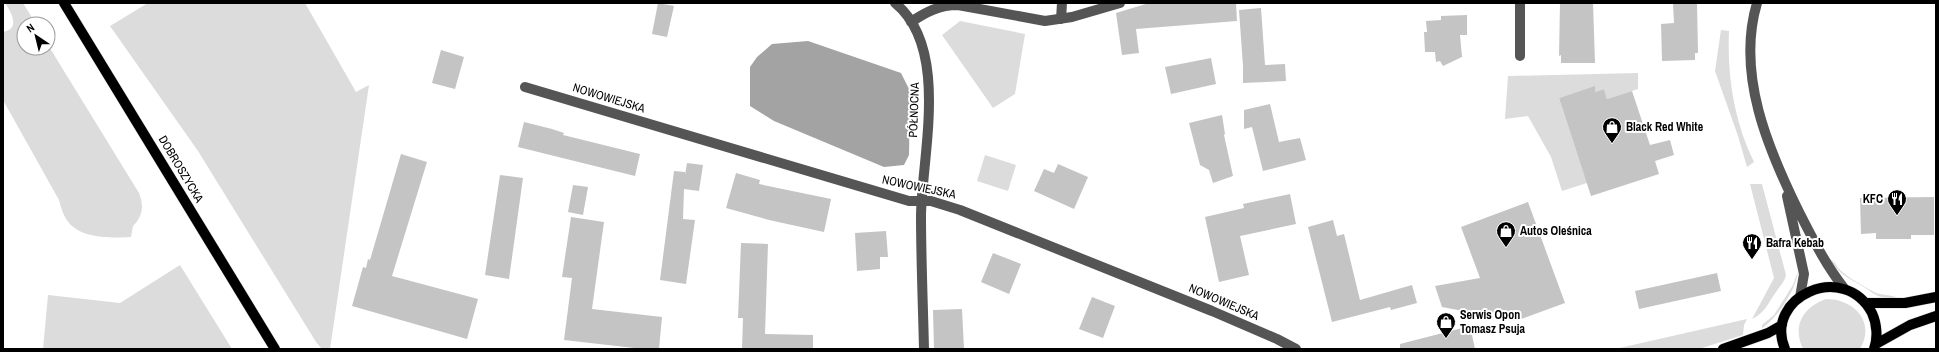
<svg xmlns="http://www.w3.org/2000/svg" width="1939" height="352" font-family="'Archivo Narrow',sans-serif">
<style>
.green{fill:#dcdcdc}
.water{fill:#a3a3a3}
.building{fill:#c4c4c4}
.lines{fill:none;stroke-linecap:round;stroke-linejoin:round}
.major-casing{stroke:#dbdbdb;stroke-width:11}
.minor{stroke:#555;stroke-width:10}
.major{stroke:#000;stroke-width:10}
.labels{text-anchor:middle;dominant-baseline:central;stroke-width:4;stroke-linejoin:round;paint-order:stroke}
.street-label{font-size:12px;fill:#000;stroke:#fff}
.poi-label{font-size:12px;font-weight:bold;fill:#000;stroke:#fff;text-anchor:start}
</style>
<rect width="100%" height="100%" fill="#fff"/>
<path class="green" d="M5 3H23L36 24H24V48H48V45L139 193C144 206 143 216 133 226L131 237C112 238 83 239 69 223 64 217 61 208 59 200L3 100V32C21 29 11 12 5 3Z
M148 3H305L356 92 369 85 330 349H322L316 342 198 151 110 26Z
M960 21 1025 34 1015 94 993 108 942 35Z
M1721 30 1729 31C1727 76 1734 121 1754 162L1747 167 1738 136 1715 71Z
M1638 73V89L1607 99 1604 89 1592 93 1590 88 1559 98 1587 183 1562 191 1551 157 1528 116 1505 119 1508 76Z
M985 155 1016 165 1008 191 977 181Z
M1750 184H1762L1786 275C1784 283 1780 286 1776 292 1768 303 1765 313 1752 319L1774 278Z
M1830 259C1835 261 1836 266 1840 270 1849 278 1863 286 1874 292 1881 296 1892 294 1897 298 1875 299 1875 293 1857 283 1843 275 1839 273 1830 259Z
M180 265 232 349H43L48 295 120 303Z
M1798 271C1797 288 1777 319 1762 328V325L1774 315 1793 285Z
M1826 299C1854 299 1876 322 1860 349H1803C1792 326 1803 307 1826 299Z
M1747 319 1744 325 1743 335 1699 349H1615Z"/>
<path class="water" d="M808 41 901 73 910 91 909 155 904 165 884 167 774 121 750 106V67L757 57 772 44Z"/>
<path class="building" d="M658 3 674 6 667 37 652 34Z
M1149 3H1236L1237 21 1136 29 1139 53 1122 55 1116 13Z
M1560 3H1593L1595 63H1561V55L1559 56Z
M1673 3H1697L1698 53H1695V60L1662 61 1661 24 1674 23Z
M1261 8 1265 65 1285 64 1286 81 1243 83V66L1239 10Z
M1467 15V35H1460L1462 57 1443 66 1440 61 1436 62 1435 52H1425L1424 32H1427L1426 21 1441 20V16Z
M441 50 464 57 455 89 432 83Z
M1211 58 1216 84 1171 94 1165 67Z
M1595 86V92L1604 89 1607 99 1632 91 1650 145 1670 140 1674 155 1655 161 1659 174 1591 196 1559 98Z
M1270 104 1279 142 1300 138 1306 160 1263 171 1252 127 1244 129V110Z
M1222 115 1225 134 1224 135 1233 176 1213 183 1209 170 1200 165 1189 123Z
M524 122 552 129 564 133 563 135 640 154 635 176 518 147Z
M401 154 427 162 392 276 478 299 467 339 352 306 363 267 366 268 368 259 370 260Z
M687 163 703 165 699 191 684 189 683 219 695 220 686 284 660 280 674 171 685 172V175Z
M1058 164 1088 177 1074 209 1034 191 1044 169 1054 173Z
M736 173 760 180 759 184 831 199 824 232 769 220 726 208Z
M500 175 523 178 509 279 485 275Z
M573 185 588 187 583 215 568 212Z
M1290 194 1296 224 1240 236 1249 275 1219 282 1205 217 1244 208 1243 204Z
M1934 197V235H1911V239H1876V233L1861 234 1860 198Z
M1528 202 1565 303 1516 321 1442 307 1435 286 1480 278 1461 227Z
M571 217 604 222 592 309 662 317 659 349H643L564 340 572 278 562 277Z
M1333 220 1337 236 1344 234 1360 300 1412 285 1417 303 1391 310 1390 307 1332 322 1308 227Z
M886 231 888 257H880V269L857 271 855 233Z
M741 243 768 244 765 334 813 335V349H742L743 318H738Z
M993 253 1021 264 1009 294 981 282Z
M1717 273 1721 291 1639 309 1635 291Z
M1092 297 1115 306 1103 338 1079 329Z
M962 309 964 349H934L933 310Z
M1470 326 1475 349H1400V344Z"/>
<g class="lines">
<g class="major-casing">
<path id="major" d="M64 3 275 349
M1867 303H1905L1936 297
M1876 344 1910 325 1936 316
M1723 349 1768 333 1782 325
M1785 349C1763 297 1844 260 1872 313 1877 324 1878 338 1874 349"/>
</g>
<path class="minor" d="M895 3C950 48 922 154 921 215 921 260 923 305 924 349
M1520 3V56
M1757 3C1736 74 1768 149 1799 212 1813 239 1825 264 1844 288
M1061 19 1062 3
M911 22C926 12 939 5 958 5L1045 21 1072 17 1120 3
M525 87 909 201H931L960 210 1212 311 1277 339 1296 349
M1787 196 1804 274 1800 297"/>
<use href="#major" class="major"/>
</g>
<defs>
<g id="shop-pin" transform="scale(1)"><path d="M0 17L-7.5 6A9.5 9.5 0 1 1 7.5 6Z" fill="#000" stroke="#fff"/><path d="M-5-2.5h2.3a2.7 3.5 0 0 1 5.4 0H5L5.5 6h-11ZM-1.5-2.5h3a1.5 2.3 0 0 0-3 0Z" fill="#fff"/></g>
<g id="restaurant-pin" transform="scale(1)"><path d="M0 17L-7.5 6A9.5 9.5 0 1 1 7.5 6Z" fill="#000" stroke="#fff"/><path d="M-5-6h1v4h1v-4h1v4h1v-4h1v5L-1.5 .5V6h-2V.5L-5-1ZM5-6V6H3V1.5H1.5Q1.5-4 5-6Z" fill="#fff"/></g>
</defs>
<g fill-rule="evenodd">
<use href="#shop-pin" x="1612" y="127"/>
<use href="#restaurant-pin" x="1897" y="199"/>
<use href="#shop-pin" x="1506" y="231"/>
<use href="#restaurant-pin" x="1752" y="243"/>
<use href="#shop-pin" x="1446" y="322"/>
</g>
<g class="labels">
<g class="street-label">
<text transform="translate(609 98) rotate(17)">NOWOWIEJSKA</text>
<text transform="translate(914 110) rotate(-88)">PÓŁNOCNA</text>
<text transform="translate(181 169) rotate(59)">DOBROSZYCKA</text>
<text transform="translate(919 187) rotate(12)">NOWOWIEJSKA</text>
<text transform="translate(1224 302) rotate(23)">NOWOWIEJSKA</text>
</g>
<g class="poi-label">
<text x="1626" y="127">Black Red White</text>
<text x="1883" y="199" text-anchor="end">KFC</text>
<text x="1520" y="231">Autos Oleśnica</text>
<text x="1766" y="243">Bafra Kebab</text>
<text x="1460" y="315">Serwis Opon<tspan x="1460" dy="14">Tomasz Psuja</tspan></text>
</g>
</g>
<rect width="1939" height="352" fill="none" stroke="#000000" stroke-width="8"/>
<g transform="translate(36 36) rotate(325)"><circle r="19" fill="#ffffff" stroke="#999999"/>
<path d="M0-3L7 15L0 10L-7 15Z" fill="#000000"/>
<text y="-6" font-size="11" font-weight="bold" text-anchor="middle" fill="#000000">N</text>
</g>
</svg>
